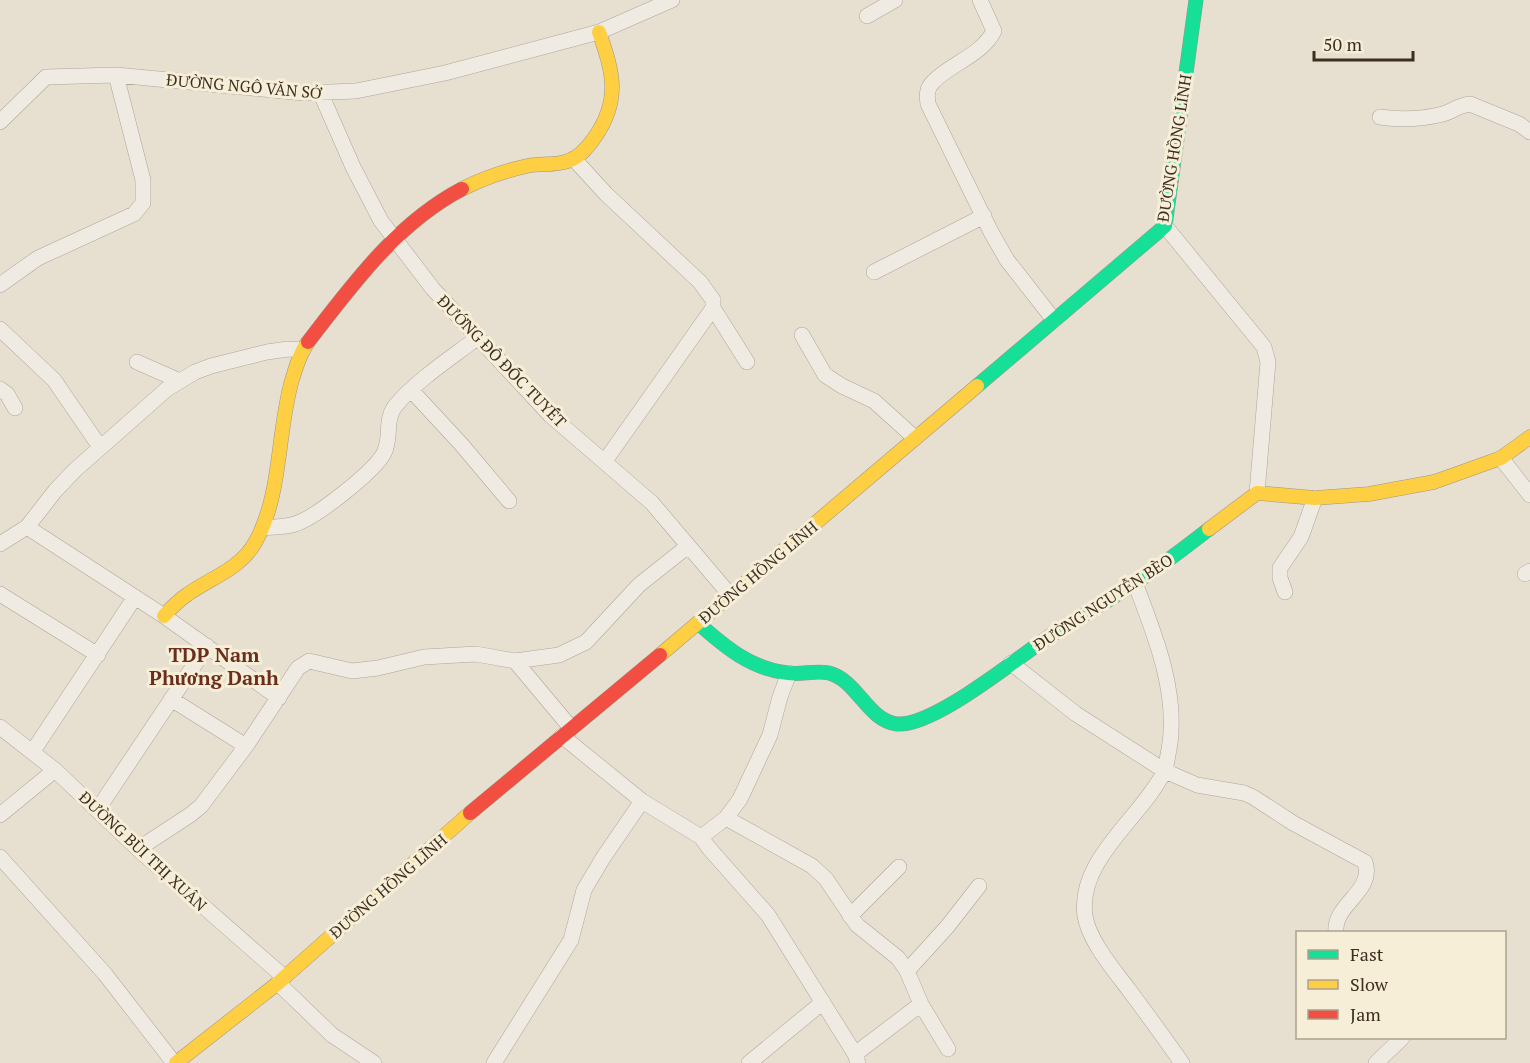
<svg xmlns="http://www.w3.org/2000/svg" width="1530" height="1063" font-family="'PT Serif',serif">
<style>
.lines{fill:none;stroke-linecap:round;stroke-linejoin:round}
.street-casing{stroke:#ada599;stroke-width:16}
.fast-casing{stroke:#9c958a;stroke-width:15}
.slow-casing{stroke:#9c958a;stroke-width:15}
.jam-casing{stroke:#9c958a;stroke-width:15}
.street{stroke:#efebe3;stroke-width:15}
.fast{stroke:#16e098;stroke-width:14}
.slow{stroke:#ffcf43;stroke-width:14}
.jam{stroke:#f24e42;stroke-width:14}
.labels{text-anchor:middle;dominant-baseline:central;stroke-width:6;stroke-linejoin:round;paint-order:stroke}
.street-label{font-size:16px;fill:#3d2e20;stroke:#f7eed8}
.quarter-label{font-size:20px;font-weight:bold;fill:#6b2e1e;stroke:#f7eed8}
</style>
<rect width="100%" height="100%" fill="#e7e0d1"/>
<g class="lines">
<g class="street-casing">
<path id="street" d="M980 0 994 31C981 56 951 63 933 82 926 89 927 96 928 104L991 232 1007 260 1054 320
M867 16 895 0
M321 94 353 167 381 221 433 289 550 415 652 503 730 595
M1380 117C1400 120 1423 119 1443 114 1453 111 1459 105 1470 104L1519 124 1530 132
M0 122 46 77 116 75 304 93 356 91 445 73 599 32 672 0
M574 159 606 194 700 282 713 300V308L605 461
M1165 226 1264 347 1268 362 1257 493
M874 272 984 216
M0 285 38 258 134 214 143 203V180L116 75
M713 308 747 362
M0 329 54 380 100 447
M802 335 825 375 842 386 874 401 915 438
M137 362 180 381
M0 389 7 394 15 408
M411 390 461 444 509 501
M1501 458 1530 495
M27 527 164 616 279 698
M263 528C273 527 285 527 295 524 315 518 374 472 384 453 392 437 384 419 396 405 417 380 451 358 477 338
M0 544 27 527 55 491 75 470 167 389 195 372 211 366 267 352 288 349 303 350
M1525 574 1530 571
M1135 583C1155 635 1179 694 1169 750 1167 757 1167 766 1164 772 1141 818 1077 860 1085 916 1089 941 1114 970 1129 990 1147 1014 1165 1039 1182 1063
M1285 592 1280 578V568L1301 537 1315 498
M0 594 98 655
M515 661 571 728
M1011 663 1076 714 1165 771 1197 785 1244 793 1253 797 1293 823 1365 862C1375 892 1333 904 1336 932
M171 699 246 746
M0 727 55 770 138 849 284 977
M562 736 642 801 701 837 708 847 768 915 855 1054 858 1063
M33 751 135 597
M98 809 207 646
M0 815 55 770
M726 818 812 866 826 879 857 925 898 958 907 971 921 1004 948 1049
M701 837 726 818 740 799 770 735 780 697 789 673
M138 849 190 815 201 806 246 746 298 668 309 661 352 671 378 668 424 657 476 654 515 661 559 655 586 642 639 585 688 546
M0 857 105 974 174 1063
M850 916 899 867
M907 971 947 927 979 886
M278 983 332 1035 374 1063
M855 1054 921 1004
M494 1063 571 940 584 890 603 858 642 801
M749 1063 823 1002
M1376 1063 1402 1038"/>
</g>
<g class="fast-casing">
<path id="fast" d="M977 386 1165 226 1196 0
M698 623C725 647 751 669 788 673 802 675 815 670 829 673 857 680 868 721 897 724 934 727 1018 657 1050 636 1074 620 1100 606 1124 590 1154 572 1182 550 1209 529"/>
</g>
<g class="slow-casing">
<path id="slow" d="M462 189C482 179 504 171 527 166 540 163 555 166 568 161 580 157 588 147 595 137 621 99 613 72 599 32
M1209 529 1257 493 1315 498 1369 494 1434 482 1501 458 1530 437
M164 616C171 608 179 600 188 594 212 577 241 569 256 541 282 493 277 432 292 380 296 367 300 353 308 342
M660 655 977 386
M176 1063 278 983 470 813"/>
</g>
<g class="jam-casing">
<path id="jam" d="M308 342C352 285 397 223 462 189
M470 813 660 655"/>
</g>
<use href="#street" class="street"/>
<use href="#fast" class="fast"/>
<use href="#slow" class="slow"/>
<use href="#jam" class="jam"/>
</g>
<g class="labels">
<g class="street-label">
<text transform="translate(244 86) rotate(5)">ĐƯỜNG NGÔ VĂN SỞ</text>
<text transform="translate(1174 148) rotate(-81)">ĐƯỜNG HỒNG LĨNH</text>
<text transform="translate(502 361) rotate(46)">ĐƯỚNG ĐÔ ĐỐC TUYẾT</text>
<text transform="translate(758 572) rotate(-40)">ĐƯỜNG HỒNG LĨNH</text>
<text transform="translate(1103 602) rotate(-33)">ĐƯỜNG NGUYỄN BÈO</text>
<text transform="translate(143 851) rotate(43)">ĐƯỜNG BÙI THỊ XUÂN</text>
<text transform="translate(388 886) rotate(-41)">ĐƯỜNG HỒNG LĨNH</text>
</g>
<g class="quarter-label">
<text x="214" y="654">TDP Nam<tspan x="214" dy="23">Phương Danh</tspan></text>
</g>
</g>
<rect x="1296" y="931" width="210" height="108" fill="#f7eed8" stroke="#ada18e" stroke-width="1.5"/>
<rect x="1308" y="950" width="30" height="9" fill="#16e098" stroke="#ada18e" stroke-width="1.5"/>
<text x="1350" y="961" font-size="18" fill="#3d2e20">Fast</text>
<rect x="1308" y="980" width="30" height="9" fill="#ffcf43" stroke="#ada18e" stroke-width="1.5"/>
<text x="1350" y="991" font-size="18" fill="#3d2e20">Slow</text>
<rect x="1308" y="1010" width="30" height="9" fill="#f24e42" stroke="#ada18e" stroke-width="1.5"/>
<text x="1350" y="1021" font-size="18" fill="#3d2e20">Jam</text>
<path d="M1314 51v9h99v-9" fill="none" stroke="#3d2e20" stroke-width="3"/>
<text x="1323" y="51" font-size="18" fill="#3d2e20" stroke="#f7eed8" stroke-width="4.5" paint-order="stroke">50 m</text>
</svg>
